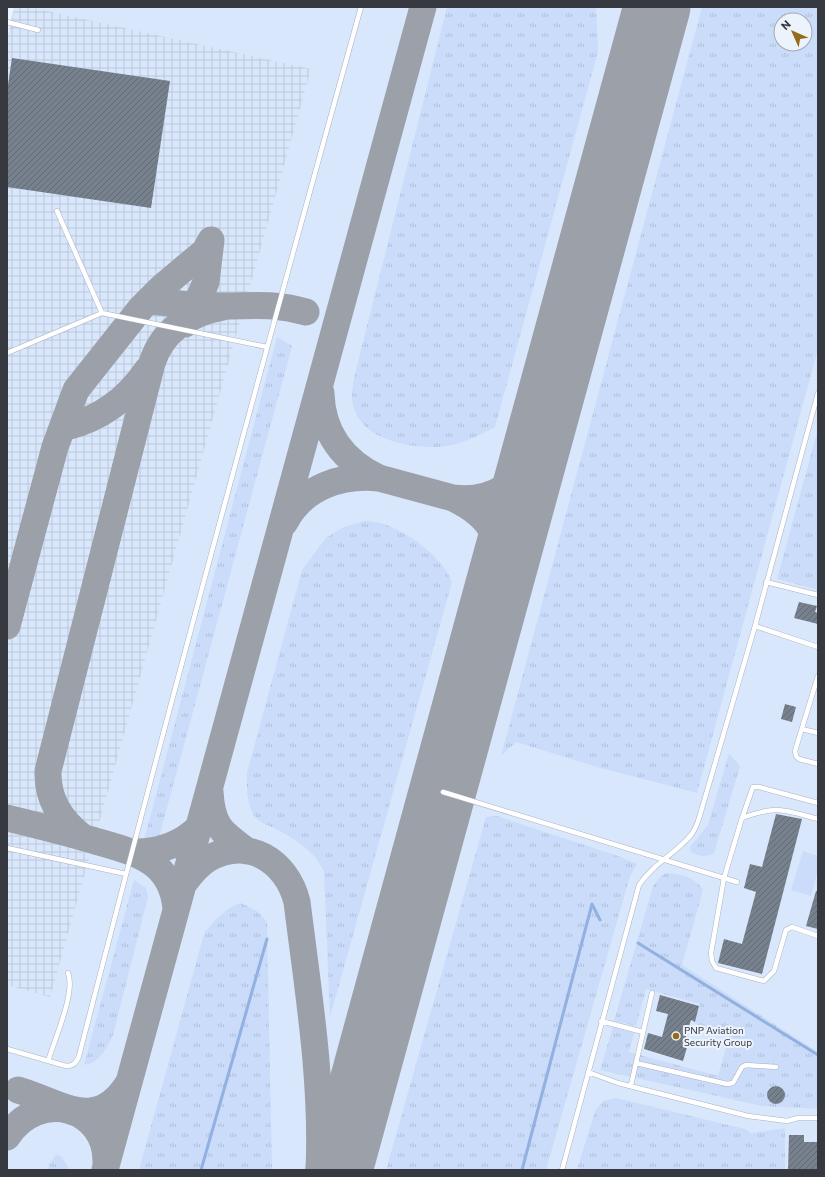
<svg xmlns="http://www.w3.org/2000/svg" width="825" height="1177" font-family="Commissioner,sans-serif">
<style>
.built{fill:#d9e7fd;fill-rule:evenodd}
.industrial{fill:url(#industrial-grid)}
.grass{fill:url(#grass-tufts);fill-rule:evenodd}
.pitch{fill:#cadcfa}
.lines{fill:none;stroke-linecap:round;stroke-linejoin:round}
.stream{stroke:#92b0e0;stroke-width:3}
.taxiway{stroke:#9ca0a8;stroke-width:27}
.runway{stroke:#9ca0a8;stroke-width:67}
.building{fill:url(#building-hatch)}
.service-casing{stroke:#a9b2c1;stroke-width:5.5}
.service{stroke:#fff;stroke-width:4.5}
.poi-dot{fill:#956c17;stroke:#edf3fc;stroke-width:1.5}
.labels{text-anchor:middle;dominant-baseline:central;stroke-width:4;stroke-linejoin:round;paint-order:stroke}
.poi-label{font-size:10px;fill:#36393f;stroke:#edf3fc;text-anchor:start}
</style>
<defs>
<pattern id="industrial-grid" width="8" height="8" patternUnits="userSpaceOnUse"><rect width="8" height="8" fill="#d9e7fd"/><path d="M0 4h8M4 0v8" fill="none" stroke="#bbc7da"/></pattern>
<pattern id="grass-tufts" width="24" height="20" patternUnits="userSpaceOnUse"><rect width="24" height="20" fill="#cadcfa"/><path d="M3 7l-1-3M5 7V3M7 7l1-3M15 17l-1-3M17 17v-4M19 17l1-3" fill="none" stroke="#aebed7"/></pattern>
<pattern id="building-hatch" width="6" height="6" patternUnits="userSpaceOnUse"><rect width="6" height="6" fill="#77808d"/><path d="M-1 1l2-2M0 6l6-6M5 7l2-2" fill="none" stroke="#626a75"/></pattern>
</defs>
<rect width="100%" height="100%" fill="#edf3fc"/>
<path class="built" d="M14 7H818V1170H7V41ZM781 20H805V44H781Z"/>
<path class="industrial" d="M14 7H29L311 69 50 997 7 985V41Z"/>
<path class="grass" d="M447 7H596L598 52 495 427C478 436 458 446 438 447 405 448 354 438 352 397 352 384 356 370 359 358Z
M702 7H818V349L697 793 597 767 516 742 501 756ZM781 20H805V44H781Z
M277 337 292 346 158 841 143 844Z
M818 429V590L777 579Z
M365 521C394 520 443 555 452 582L330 1017 324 872C316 851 293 838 274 828 267 825 258 822 254 815 246 803 247 787 247 773L302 570 326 538 344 527Z
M729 753 740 766 714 853C705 857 700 857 691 852L690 847 708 825Z
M497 816 618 856 637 864 630 876 546 1170H386L486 817Z
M666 873C680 873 696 878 703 890L682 965 818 1052V1109L762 1106 600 1070 613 1027 634 1033 629 1052 718 1076 730 1033 695 1024 700 1004 646 989 636 1026 614 1021 653 886 659 878Z
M134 880 146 888 148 897 113 1035C106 1049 101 1062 84 1065Z
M241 903 257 911 267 922 272 1170H139L204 934C211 923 228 906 241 903Z
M616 1098 745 1129 751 1133 785 1128V1170H577L595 1111 603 1101Z
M56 1155 61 1156 70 1170H48L49 1164Z"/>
<path class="pitch" d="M803 851 818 856V870L811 896 791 890Z"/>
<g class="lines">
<path class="stream" d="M592 904 600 920
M638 943 818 1055
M201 1170 267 939
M522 1170 592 904"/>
<path class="taxiway" d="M652 24 654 7
M148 301C173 303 199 307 224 306 255 306 275 303 306 312
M185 324 199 298 206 282 211 240
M66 427C100 419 128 398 147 370
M379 478 453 498
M285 522C303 487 342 474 379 478 343 461 322 433 321 393
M500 584C499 540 497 519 453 498 494 503 519 482 537 449
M7 626 55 447 76 390 141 308 162 287 205 251 211 240
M210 792C212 826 221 832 247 851
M7 818C36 825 64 832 92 840 133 852 172 859 176 909
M84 838C61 821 47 800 48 771L152 363C163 329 190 313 223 307
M135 852C160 852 181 845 199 827
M185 882C191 874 199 864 208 859 248 836 287 861 297 902 308 991 323 1080 319 1170
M18 1090C60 1102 97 1135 129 1082
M7 1137C38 1088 108 1106 106 1164
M105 1170 423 7"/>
<path class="runway" d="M339 1170 657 7"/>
</g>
<path class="building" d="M12 58 170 81 151 208 7 187V91Z
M799 602 817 606 815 612 818 613V624L794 618Z
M785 704 796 707 792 722 781 719Z
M776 814 802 819 762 974 718 963 724 939 742 944 756 892 744 888 750 864 762 867Z
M816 891H818V929L806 926Z
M660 995 699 1006 695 1022 691 1020 684 1043 688 1044 683 1061 644 1049 648 1033 662 1037 668 1014 656 1011Z
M767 1095a9 9 0 1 1 18 0a9 9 0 1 1-18 0Z
M789 1135H804V1142H818V1170H788Z"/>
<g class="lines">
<g class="service-casing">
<path id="service" d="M7 22 38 30
M57 211 102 313
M7 353 102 313 267 347
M766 582 818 595
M755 626 818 647
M818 676 795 751 796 756 799 759 818 764
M802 729 818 733
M443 792 737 882
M742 818 753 787H759L818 803
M818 819C784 810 777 805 742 818L724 878 711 953 712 961 716 968 764 981 774 971 786 930 792 927 818 936
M7 848 126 874
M601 1021 643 1032
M7 1049 66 1066C74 1066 76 1063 79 1056 169 705 264 356 361 7
M48 1061C54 1041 76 992 68 973
M636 1063 727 1084 733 1083 742 1067 746 1065 776 1067
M588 1072 618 1083 748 1116 787 1121 798 1118H818
M631 1085 652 993
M562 1170 639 885C654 863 674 855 691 835 695 830 698 822 700 815L755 626 818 393"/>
</g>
<use href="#service" class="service"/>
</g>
<circle class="poi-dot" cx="676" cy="1036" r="4"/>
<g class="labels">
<g class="poi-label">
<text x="684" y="1030">PNP Aviation<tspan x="684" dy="12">Security Group</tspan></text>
</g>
</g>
<rect width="825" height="1177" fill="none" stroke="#36393f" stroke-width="16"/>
<g transform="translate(793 32) rotate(315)"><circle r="19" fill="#edf3fc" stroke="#a4a9b0"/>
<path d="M0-3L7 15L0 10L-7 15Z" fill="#956c17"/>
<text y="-6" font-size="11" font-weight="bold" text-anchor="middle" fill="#36393f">N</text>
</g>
</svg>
